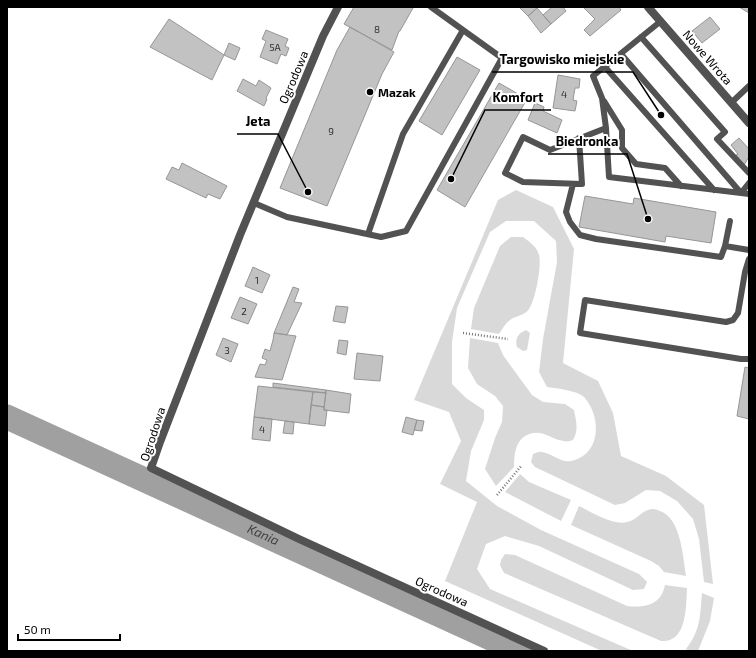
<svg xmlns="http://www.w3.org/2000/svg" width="756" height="658" font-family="'Exo 2',sans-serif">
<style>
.green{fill:#d9d9d9}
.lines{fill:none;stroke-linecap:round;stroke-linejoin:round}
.river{stroke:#a0a0a0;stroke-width:25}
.building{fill:#c2c2c2;stroke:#969696}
.path{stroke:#747474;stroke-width:2.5;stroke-dasharray:1 2;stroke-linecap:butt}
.service{stroke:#525252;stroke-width:6}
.minor{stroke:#525252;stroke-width:8}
.poi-dot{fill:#000;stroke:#fff;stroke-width:1.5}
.labels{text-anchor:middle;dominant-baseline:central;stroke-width:4;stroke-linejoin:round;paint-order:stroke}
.number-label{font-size:10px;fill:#303030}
.street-label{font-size:12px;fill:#000;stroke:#fff}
.poi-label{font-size:12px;font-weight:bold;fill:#000;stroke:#fff;text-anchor:start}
.water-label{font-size:13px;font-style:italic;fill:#414141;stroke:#fff}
.leader{fill:none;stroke:#000;stroke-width:1.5}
.callout-dot{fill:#000;stroke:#fff;stroke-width:1.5}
.callout-label{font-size:13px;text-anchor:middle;font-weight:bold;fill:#000;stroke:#fff;stroke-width:4;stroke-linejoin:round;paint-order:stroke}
</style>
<rect width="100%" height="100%" fill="#fff"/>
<path class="green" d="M516 190 553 207 574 249 563 363 598 381 613 413 621 456 666 476 704 505 713 584 704 582 699 539 693 519 677 501 660 491 646 490 625 503 615 505 535 467 531 462 533 454C536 453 540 451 542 452 551 453 561 463 571 461 601 455 602 417 584 397 579 391 555 388 547 387L539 372 543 339 557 262 556 241 534 221H506L490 232 457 308 452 342V384L466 398 484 410V420L471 451 466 481 497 506 541 530 639 574 647 582 644 589 633 590 539 546 505 536 486 544 477 569 490 589 633 651H602L445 581 477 502 440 484 461 441 449 412 414 400 498 200Z
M511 237H523C530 242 537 247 539 255 542 266 535 301 529 309 526 314 518 316 513 318 506 322 503 328 499 334L471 329 474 308 500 246Z
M526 330 530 333 527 350 523 351 517 347C515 339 517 334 526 330Z
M470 338 498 343 503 355 532 395 543 402 565 404 574 410C576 421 579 430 573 440 570 441 566 442 564 441 549 439 541 427 525 436 515 443 514 455 514 467L496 486 485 469 495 438 502 422 503 406 495 396 477 384 468 368Z
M520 474 529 482 571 500 561 521 505 492Z
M579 506C591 512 614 526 627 522 635 521 641 512 648 510 652 508 656 509 660 511 681 518 683 557 686 576L664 572 659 566 651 561 571 525Z
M505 554 515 555 627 606C645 608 661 605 665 585L687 588C686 607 687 643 661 641L504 573 500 565 501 560Z
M702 593 714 598 710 621 698 651H687L686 649C701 630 700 615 702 593Z"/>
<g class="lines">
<path class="river" id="s1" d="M7 417 519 651"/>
</g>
<path class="building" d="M354 7H410L413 8 400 31H399L392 50 344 24Z
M519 7H537V8L528 16Z
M552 7H563L566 11 551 24 543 15Z
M583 7H619L621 10 590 36 584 30 595 19Z
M739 7H749V13Z
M537 8 551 24 541 33 528 16Z
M710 17 720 29 702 43 692 31Z
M169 19 224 55 212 80 150 47Z
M350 27 394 52 382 74 327 206 280 188 337 50Z
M266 30 288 39 285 46 289 48 286 56 281 54 277 64 260 57 266 41 262 39Z
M229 43 240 48 235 60 224 55Z
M457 57 480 70 442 135 419 121Z
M558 75 580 79 579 88H575L573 100 577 101 575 111 553 108Z
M243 79 256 86 259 80 271 88 266 98 267 99 264 106 237 91Z
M499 83 527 99 465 207 437 190Z
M535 103 544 107 543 111 562 120 557 133 528 120Z
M739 138 749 149V157L744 165 736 155 738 154 731 145Z
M182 163 227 186 220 199 208 194 206 198 166 179 172 167 179 170Z
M585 196 633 204 634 198 716 212 711 243 666 236 665 242 579 227Z
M253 267 270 275 262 293 245 286Z
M293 287 299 289 294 302 302 303 287 335 274 333Z
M240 297 257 304 248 324 231 318Z
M336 306 348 307 345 323 333 321Z
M274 333 296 336 282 380 255 377 260 364 265 365 267 360 262 358 265 349 270 351 273 340Z
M223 338 238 344 231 362 216 355Z
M339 340 348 341 346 355 337 353Z
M357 353 383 356 380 381 354 379Z
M745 367 749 368V419L737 416Z
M273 383 326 390V393L273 387Z
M258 386 313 392 309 424 254 417Z
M326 390 351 394 349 413 324 410Z
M313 392 326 393 324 407 311 405Z
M311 405 324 407V410H327L325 426 309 424Z
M254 417 272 419 270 441 252 439Z
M406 417 417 420 413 435 402 432Z
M417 420 424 421 422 431 414 430Z
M285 421 294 422 293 434 283 433Z"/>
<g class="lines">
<path class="path" d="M463 333 508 339
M497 495 522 465"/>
<path class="service" d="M661 21 593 76 602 98 606 128 609 177 741 193 749 183
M641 37 725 132 717 139 749 173
M621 54 741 193 749 194
M605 67 714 190
M604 101 622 130V148L636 164 665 168 681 186
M731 103 749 86
M579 138 582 184 523 182 505 173 523 137 550 150 606 128
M573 184 566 212 570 222 580 235 596 239 721 257 725 246 749 250
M254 203 287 217 381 237 406 231 502 58 463 30
M368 234 403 134 463 30 431 7
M725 246 730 221
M749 259 745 272 738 313 733 320 726 322 585 300 580 333 741 359H749"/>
<path class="minor" d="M338 7 323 36 240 235 160 442 151 468 299 539 544 651
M648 7 749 123"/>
</g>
<circle class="poi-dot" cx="370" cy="92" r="4"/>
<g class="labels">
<g class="number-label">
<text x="377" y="29">8</text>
<text x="275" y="47">5A</text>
<text x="564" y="94">4</text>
<text x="331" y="131">9</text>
<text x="257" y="280">1</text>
<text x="244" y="311">2</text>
<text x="227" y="350">3</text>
<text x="262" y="429">4</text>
</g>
<g class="street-label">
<text transform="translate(708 57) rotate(49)">Nowe Wrota</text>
<text transform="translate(293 77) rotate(-67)">Ogrodowa</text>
<text transform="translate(152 434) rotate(-72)">Ogrodowa</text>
<text transform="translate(442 591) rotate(24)">Ogrodowa</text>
</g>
<g class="poi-label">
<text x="378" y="92">Mazak</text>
</g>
<g class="water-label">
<text stroke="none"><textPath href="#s1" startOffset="282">Kania</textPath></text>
</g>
</g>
<path class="leader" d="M661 115L633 72H492M451 179L485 110H551M308 192L278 134H237M648 219L627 154H548"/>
<g class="callout-dot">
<circle cx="661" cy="115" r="4"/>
<circle cx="451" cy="179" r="4"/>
<circle cx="308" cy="192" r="4"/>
<circle cx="648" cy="219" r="4"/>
</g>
<g class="callout-label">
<text x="562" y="64">Targowisko miejskie</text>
<text x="518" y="102">Komfort</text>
<text x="258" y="126">Jeta</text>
<text x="587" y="146">Biedronka</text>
</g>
<rect width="756" height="658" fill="none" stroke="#000000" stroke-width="16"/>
<path d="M18 634v6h102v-6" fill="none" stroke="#000000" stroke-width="2"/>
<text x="24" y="634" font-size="12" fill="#000000" stroke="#ffffff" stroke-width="3" paint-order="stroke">50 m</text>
</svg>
